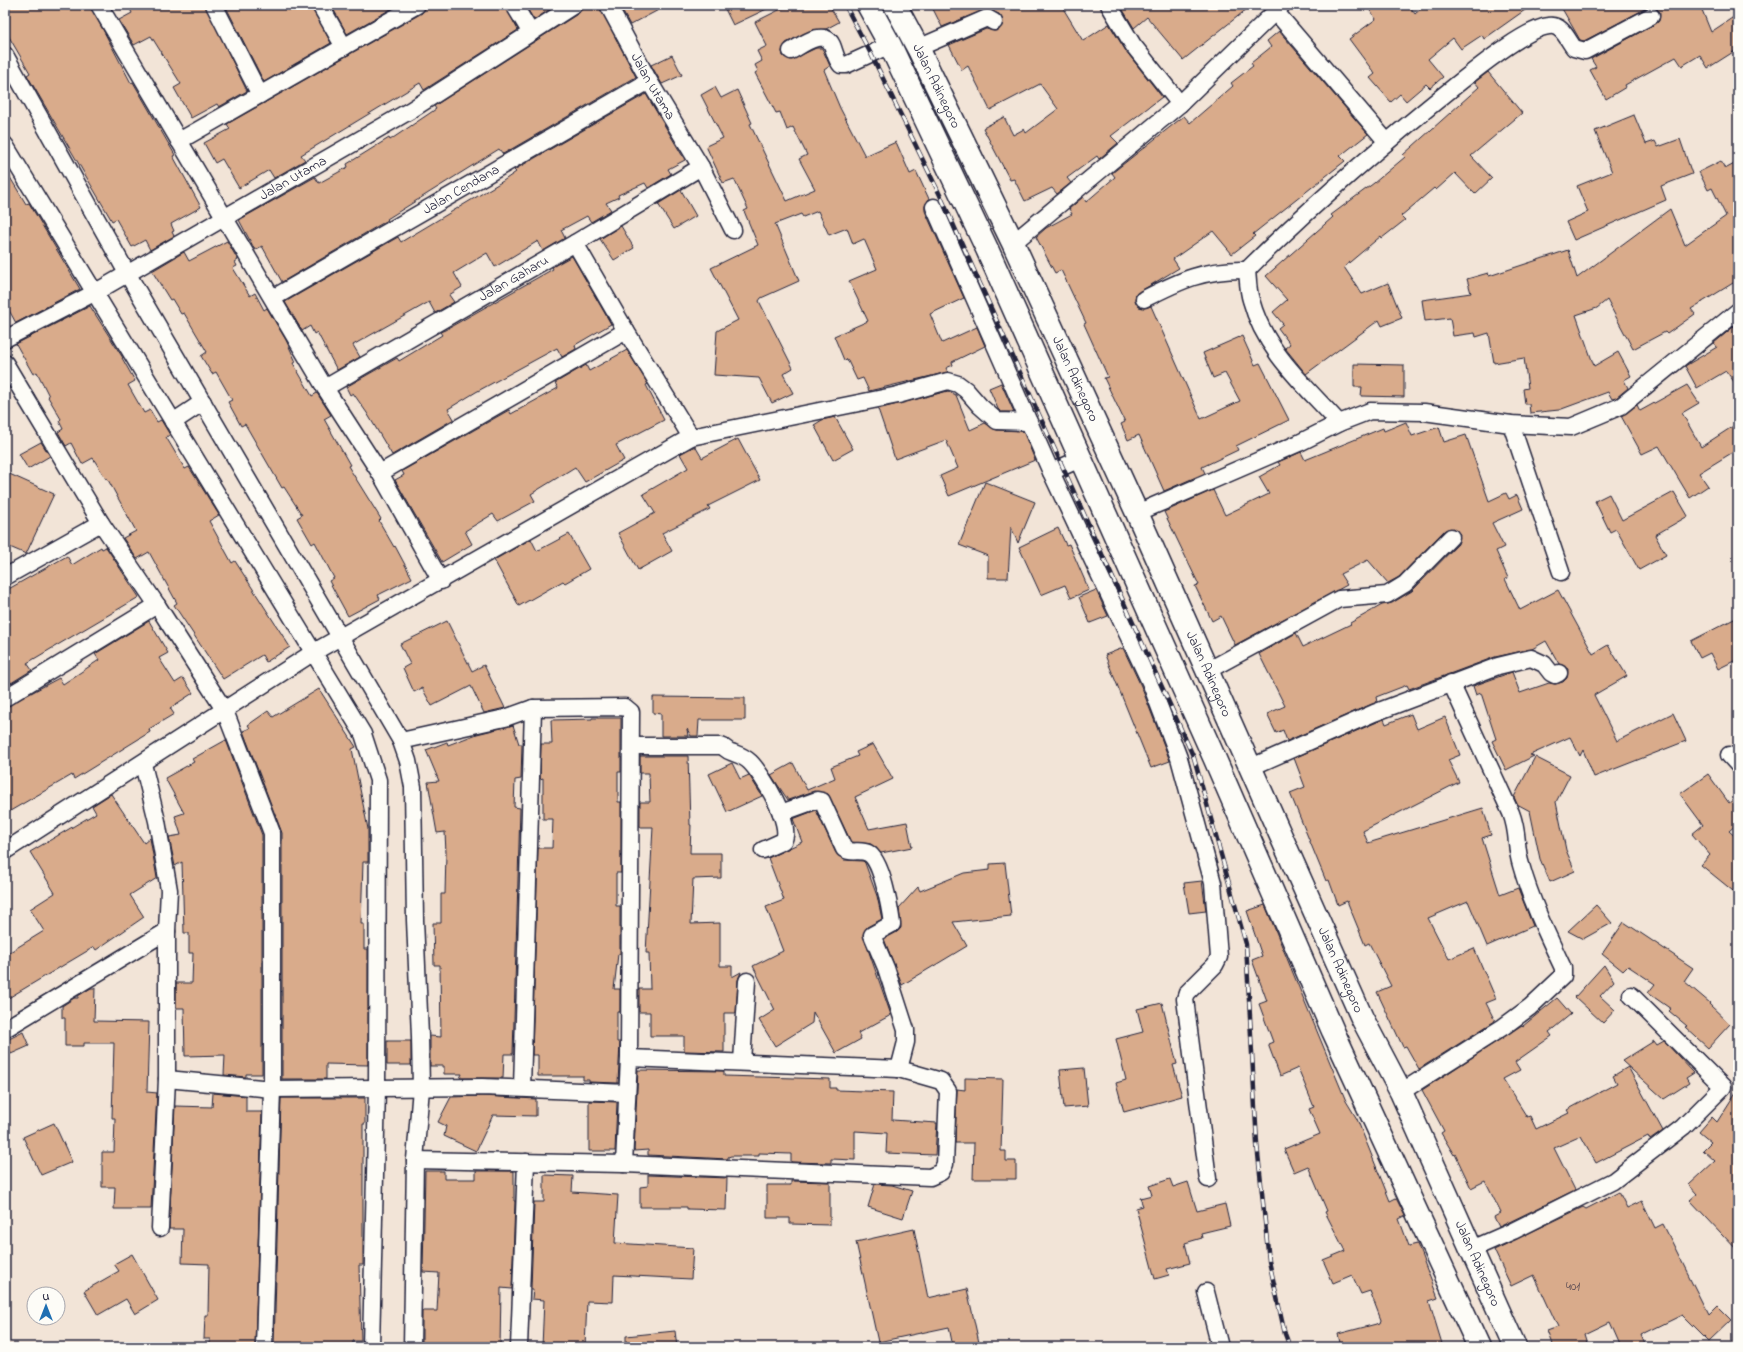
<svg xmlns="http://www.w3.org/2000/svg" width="1743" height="1352" font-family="'Indie Flower',sans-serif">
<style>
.building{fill:#d9ab8b;stroke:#22223b}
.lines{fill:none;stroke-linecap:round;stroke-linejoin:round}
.street-casing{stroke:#22223b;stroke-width:19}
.highway-casing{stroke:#22223b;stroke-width:25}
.street{stroke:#fdfcf7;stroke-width:16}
.highway{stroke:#fdfcf7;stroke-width:22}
.rail-casing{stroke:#22223b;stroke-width:4.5}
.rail{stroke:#fdfcf7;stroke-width:3;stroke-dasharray:9;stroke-linecap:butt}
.labels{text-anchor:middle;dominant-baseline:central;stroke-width:4;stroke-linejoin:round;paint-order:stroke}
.number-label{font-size:12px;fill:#50444f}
.street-label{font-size:14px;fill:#22223b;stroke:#fdfcf7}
</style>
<rect width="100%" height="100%" fill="#f2e4d7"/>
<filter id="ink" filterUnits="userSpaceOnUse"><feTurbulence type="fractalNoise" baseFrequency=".025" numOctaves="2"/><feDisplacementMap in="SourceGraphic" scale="8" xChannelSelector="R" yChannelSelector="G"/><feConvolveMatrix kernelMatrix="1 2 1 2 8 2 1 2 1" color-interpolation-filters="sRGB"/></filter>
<g filter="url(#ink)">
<path class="building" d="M5 5H90L131 83 133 82 175 155 173 156 201 207 171 224 174 231 172 232 174 236 150 250 145 240 132 247 116 219 112 221 27 75 30 73 5 30Z
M128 5H205L247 91 219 107 217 104 191 118 174 88 181 84 151 36 134 45 119 20 132 13Z
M225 5H311L331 43 264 82Z
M331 5H398L347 34Z
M426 5H505L518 30 424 90 420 83 301 155 305 160 274 178 269 170 239 188 222 159 215 163 204 143 230 129 227 124 422 13Z
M525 5H556L534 20Z
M583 5H599L636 77 503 154 499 149 387 219 388 220 282 282 262 246 255 250 239 220 315 177 319 183 348 167 347 164 389 138 390 140 436 109 434 106 579 13Z
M619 5H668L630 25Z
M723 5H775L733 25Z
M789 5H829L839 22 826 29 809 31 786 43 782 51 783 56 791 60 816 48H822L830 66 824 70 840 108 865 156 896 142 910 174 916 171 929 199 925 206V211L964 298 930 314 942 343 977 327 985 346 952 362 953 365 946 368 948 372 869 391 863 378 857 380 847 359 844 360 834 336 868 321 849 281 877 269 864 239 853 244 847 228 829 235 818 211 803 217 801 214 775 224 799 281 761 298 759 301 793 368 783 374 793 393 772 403 759 378 714 375 717 331 738 320 711 268 758 245 744 211 748 209 734 179 723 183 706 146 723 138 701 95 715 87 721 98 737 90 752 123 750 124 787 201 815 189 799 159 807 155 793 127 787 130 780 112 776 113 755 73 758 71 755 65 762 61 757 51 767 46 755 22Z
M941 5H1061L1083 41 1109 24 1126 51 1162 97 1111 136 1118 143 1099 159 1097 156 1067 178 1071 183 1057 194 1052 188 1025 201 1014 179 1010 180 983 128 1004 117 1013 135 1024 129 1026 133 1058 109 1040 84 990 110 968 66 962 70 949 45 986 29 994 31 998 30 1002 26V18L999 14 987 9 942 27 933 9Z
M1120 5H1252L1183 60 1147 17 1134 28Z
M1366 5H1409L1415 14 1425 5H1532L1484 39 1482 35 1461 49 1453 38 1428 59 1443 77 1430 88 1426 84 1406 101 1400 94 1391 102 1370 78 1375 74 1349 39 1376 19Z
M1560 5H1700L1711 32 1738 14V49L1708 68 1700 55 1682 66 1676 57 1625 85 1626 87 1606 99 1590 70 1596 67 1591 59 1655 24 1659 21 1660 12 1656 8H1647L1584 41 1580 40Z
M1279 31 1368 134 1340 156 1345 161 1253 234 1255 236 1232 254 1213 231 1173 259 1179 268 1136 294 1135 299 1139 307 1144 308 1151 306 1201 419 1240 401 1225 373 1213 378 1203 353 1242 336 1255 365 1260 363 1289 420 1236 446 1238 450 1202 467 1205 473 1164 491 1139 435 1128 440 1121 424 1125 422 1104 378 1108 377 1084 324 1086 323 1061 270 1055 273 1036 237 1046 228 1072 214 1069 209 1083 197 1086 202 1115 177 1112 173 1184 116 1190 123 1233 86 1231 83 1253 66 1251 63 1271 47 1267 41Z
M672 55 682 75 662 84 651 65Z
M1488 72 1522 113 1471 156 1492 178 1475 194 1455 173 1436 190 1434 188 1401 216 1405 220 1382 238 1381 236 1344 267 1362 294 1388 283 1402 318 1382 326 1379 320 1306 374 1285 348 1290 344 1278 328 1283 324 1273 312 1287 300 1266 276 1333 217 1331 215 1374 183 1405 157 1403 155 1479 87 1475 82Z
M646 94 685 160 668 169 671 174 648 188 645 183 618 195 619 197 606 203 611 210 591 222 587 216 561 230 565 238 543 251 538 241 495 267 487 253 454 273 462 287 449 295 454 302 435 313 429 302 353 345 360 357 337 370 317 332 314 334 310 326 302 331 285 302 398 237 401 242 503 181 516 172 514 170Z
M1634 115 1646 144 1655 141 1658 147 1680 139 1692 174 1661 186 1666 200 1574 240 1566 222 1588 212 1577 186 1612 172 1595 131Z
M1721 161 1725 169 1738 162V280L1691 309 1695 314 1667 334 1665 332 1633 349 1607 300 1597 308 1576 315 1594 366 1618 352 1631 376 1624 380 1628 388 1616 398 1612 399 1608 392 1559 410 1530 413 1529 404H1525L1523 389 1528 388 1524 358 1494 363 1489 333 1476 337 1475 333 1453 336 1450 318 1425 321 1422 300 1471 293 1467 279 1488 273 1489 276 1568 250 1577 278 1670 209 1685 245 1726 216 1712 188 1708 190 1699 172Z
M5 169 26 204 29 203 80 289 16 323 5 303Z
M681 190 696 216 674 229 658 204Z
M621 226 634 248 614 260 600 239Z
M227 241 238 260 235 262 237 266 233 268 250 296 255 293 264 310 267 308 286 340 296 362 293 363 312 396 317 393 331 415 324 419 350 465 348 466 381 519 379 521 394 547 395 546 412 578 378 595 380 599 348 616 329 581 334 578 315 542 312 544 297 518 302 515 284 487 282 488 245 424 241 426 228 402 232 400 216 372 212 374 201 356 207 352 184 313 181 314 172 299 170 300 152 271 184 252 189 261Z
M572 256 611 324 575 345 576 349 562 357 557 348 476 392 448 409 454 419 392 455 367 413 353 393 350 395 346 387 397 358 399 361 442 335 440 332 445 330 553 269 552 267Z
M90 306 123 358H122L135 381 128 385 144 413 150 410 157 422 161 420 170 435 166 437 185 469 189 467 219 515 209 521 232 563 235 561 290 647 266 662 262 655 223 679 174 605 177 603 149 552 137 559 123 538 136 531 107 478 106 479 93 458 82 464 71 443 66 446 58 432 63 429 59 421 61 419 48 397 49 396 37 372 33 374 16 344Z
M1738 323V387L1726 371 1697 388 1685 366 1717 347 1714 343Z
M627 350 648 384 646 385 664 420 616 445 624 460 585 482 575 467 531 494 535 501 498 521 493 514 465 531 472 544 442 562 395 480 404 475 402 471 509 410 511 414 558 388 555 383 586 365 589 371Z
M1354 364 1404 365V397L1361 396 1362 387H1354Z
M1001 383 1014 412H1001L998 409 989 388Z
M1687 385 1699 403 1682 413 1701 447 1738 423V449L1699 473 1708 486 1690 498 1659 446 1642 454 1621 416 1637 405 1640 411Z
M948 391 956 395 970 430 985 423 997 430 1023 431 1035 460 949 496 940 476 958 468 946 440 895 459 878 409Z
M835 417 853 449 833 460 814 425 822 420Z
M1406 422 1412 436 1439 427 1444 442 1466 435 1489 501 1506 493 1509 499 1517 495 1523 509 1492 523 1504 547 1496 551 1508 578 1505 579 1520 610 1558 590 1593 654 1608 645 1627 676 1594 695 1617 741 1673 713 1686 741 1594 777 1583 750 1580 756 1570 737 1530 755 1534 756 1506 770 1492 741 1496 739 1481 693 1476 695 1473 686 1512 672 1520 693 1549 683 1555 684 1563 682 1567 678 1568 669 1559 664 1546 641 1532 649 1495 657 1409 689 1407 685 1376 697 1377 702 1287 741 1283 730 1276 733 1267 714 1285 706 1259 654 1296 633 1303 647 1351 624 1350 623 1382 605 1392 603 1412 591 1458 544 1460 534 1454 528 1445 530 1399 577 1388 583 1368 560 1340 574 1347 585 1235 645 1221 616 1212 621 1195 586 1199 585 1164 512 1213 490 1225 515 1269 494 1259 477 1280 465 1278 462 1301 452 1305 460 1383 428 1384 431Z
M738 439 760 480 708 506 710 509 662 533 672 551 638 570 618 533 655 513 643 494 688 468 680 454 695 446 702 458Z
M41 442 50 456 28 469 19 454Z
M5 472 54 494 26 554 5 545Z
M985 482 1035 502 1018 543 1011 527 1008 578H988V556L959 545Z
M1674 492 1688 516 1655 535 1666 555 1639 570 1616 529 1610 532 1595 501 1609 494 1622 520Z
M1058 528 1066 545 1069 544 1089 590 1071 598 1065 585 1041 595 1019 547Z
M569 534 589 569 565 583 563 581 519 606 494 560 531 539 537 551Z
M101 547 102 549 106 547 139 597 27 663 32 670 11 683 5 673V591L67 556 72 565Z
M1096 590 1108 616 1090 623 1079 597Z
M1738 617V659L1718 669 1710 653 1700 658 1691 641Z
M149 621 168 653 159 658 175 683 183 678 193 693 170 708 174 714 149 729 150 732 74 779 72 775 5 814V707L59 678 63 684 99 660 95 654Z
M447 621 472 671 484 665 505 708 484 713 471 686 432 706 422 688 414 692 403 668 410 664 400 644Z
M1123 648 1141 686 1170 761 1151 768 1105 655Z
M319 689 356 747 352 749 368 829V862H363L361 924H364V949H368V1065L326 1064V1079H282V833L243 731 250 728 248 725 268 711 273 717Z
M653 697 745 698V720H699L698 736H691L687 729 688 736H661V714L653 713Z
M1411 714 1417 729 1445 717 1460 755 1448 760 1459 782 1363 831 1368 843 1483 808 1491 835 1482 838 1500 895 1518 888 1533 926 1487 946 1468 901 1428 918 1449 959 1474 948 1496 999 1486 1003 1495 1021 1419 1069 1406 1046 1403 1047 1377 992 1391 986 1369 943 1365 945 1347 901 1338 905 1329 880 1326 881 1290 793 1305 787 1294 758 1384 719 1386 724Z
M592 718H621V772H618V802H621V873H616V906H620V954H618L614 989H620V1012H617V1042H620L618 1083 589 1082V1080H583V1076H538V1055H532L538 848H552L553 819H543V778L540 779 541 744H552L551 720 592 719Z
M513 725 519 744H522L521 779 515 780 514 807 520 808 513 1054H504L503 1078H460L462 1074H444V1066H430V1036L441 1037 440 965H434L433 923H441V894H445L446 853 445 832 437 833 428 782 439 781 426 750 447 742 448 745 477 734Z
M226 740 262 835V1074H246V1077L224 1075 225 1055 185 1056 184 1008H176V983H192L193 953H189V933H184L182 862 175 866 169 837 181 835 175 816 184 813 165 778 194 762 192 759Z
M873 744 893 779 855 797 869 829 907 822 912 847 881 853 871 844 851 842 828 794 814 791 788 800 771 775 793 763 807 790 835 778 831 767 858 756 856 752Z
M640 756H688L690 825H691L690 853H721V878L693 879 691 924 720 923V966H732V977L741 972 738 980 736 1013H724V1052L684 1051V1036H650V1012H639V989H650L649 953H646L653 827H640V802H650L649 773H640Z
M1535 757 1570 775 1556 802 1566 850 1575 871 1550 882 1540 859 1530 811 1517 804 1514 797Z
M732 763 740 779 749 775 762 796 727 812 709 774Z
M1708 774 1729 803 1738 796V823L1729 831 1738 839V895L1701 865 1710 855 1692 834 1703 825 1680 794Z
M111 794 144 843 150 838 157 878 130 895 144 917 96 950 94 947 5 1000V955L44 931 30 909 55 893 30 852 96 813 92 806Z
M816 810 836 853 844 860 863 861 865 863 877 896 882 919 867 927 863 935 891 1015 858 1033 861 1039 836 1053 813 1012 812 1023 775 1046 759 1020 775 1010 753 966 783 951 766 907 784 900 768 858 802 842 793 819Z
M1005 863 1011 916 953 922 967 946 902 985 884 939 897 932 901 928 899 908 918 887 920 891 964 873 990 870V864Z
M1202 881 1206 911 1189 913 1184 883Z
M1265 905 1321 1041 1346 1101 1357 1119 1390 1201 1396 1198 1405 1216 1399 1219 1409 1246 1417 1244 1438 1298 1429 1301 1443 1347H1341L1338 1334 1380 1323 1381 1320 1370 1291 1361 1294 1352 1275 1333 1283 1323 1260 1345 1251 1325 1212 1327 1211 1308 1166 1294 1172 1284 1149 1320 1134 1309 1109 1314 1107 1298 1068 1280 1076 1268 1044 1273 1042 1259 1004 1267 1001 1252 960 1262 956 1247 911Z
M1596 905 1612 923 1583 939 1568 931Z
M1624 922 1693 968 1684 981 1710 1003 1709 1004 1730 1024 1708 1048 1685 1027 1687 1026 1669 1011 1671 1009 1648 993 1655 984 1628 966 1623 971 1602 954Z
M1604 965 1614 981 1600 996 1615 1010 1603 1023 1575 997Z
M91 988H95L94 1021 149 1022 147 1092 157 1093 151 1209H114L115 1187H102V1152H114L115 1118H112L114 1043H84V1046H65V1018H62V1006L74 998H78V996Z
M1557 998 1571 1014 1549 1032 1552 1036 1515 1062 1520 1070 1503 1079 1527 1117 1530 1116 1536 1129 1569 1113 1567 1110 1617 1083 1613 1076 1628 1067 1663 1131 1650 1140 1648 1136 1596 1163 1581 1136 1554 1148 1575 1190 1499 1227 1494 1217 1501 1213 1485 1181 1471 1188 1455 1154 1454 1155 1441 1133 1444 1131 1422 1090 1522 1025 1523 1026Z
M1162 1003 1177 1064 1173 1065 1182 1096 1124 1112 1116 1083 1126 1080 1116 1039 1143 1032 1137 1009Z
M23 1032 29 1046 11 1054 5 1041Z
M387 1041H411V1065H387Z
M1654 1041 1657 1045 1664 1041 1694 1073 1686 1078 1689 1083 1664 1099 1622 1061Z
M1084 1068 1088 1106 1064 1108 1060 1070Z
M638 1070 724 1071V1076L830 1079V1088H836V1090L893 1092 892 1120 937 1123 935 1155 886 1153 887 1133 855 1131V1160L831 1159V1163L791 1162V1154L759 1153V1156H731L728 1157V1159L648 1155V1150L634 1151Z
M965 1078 1003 1079 1001 1151H1006V1161H1016V1179H973L974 1143H955L957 1089 965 1090Z
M1738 1089V1251L1690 1200 1697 1194 1689 1185 1715 1161 1703 1150 1711 1142 1699 1132 1712 1117 1717 1122Z
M213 1093 246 1096V1112H262L255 1347H210V1339H204L205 1315H208L209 1264 182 1263 183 1229H169L175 1106 212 1107Z
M482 1096 536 1099V1116L493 1115 476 1151 444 1136 446 1126 438 1122 451 1097Z
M281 1098H365V1124H363V1265H359L361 1341H353V1347H274Z
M589 1101 617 1102 615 1151H589Z
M54 1123 72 1162 41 1175 23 1137Z
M425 1171H444V1179H476V1171H514V1201H515L512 1289 501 1288 500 1347H422V1311H437L439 1273 423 1272Z
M544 1175 573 1176 572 1192 618 1195 615 1243 693 1248 691 1279 614 1275 613 1302 587 1301 585 1347H542L544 1300 532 1299 533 1289H531L534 1202H544Z
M648 1175 727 1178 726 1210 687 1209V1207H640V1187L648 1186Z
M1170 1179 1173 1187 1188 1182 1197 1211 1225 1204 1230 1226 1201 1233 1202 1238 1185 1243 1190 1263 1167 1269 1169 1275 1155 1279 1136 1208 1143 1206 1140 1198 1152 1195 1149 1186Z
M791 1181 830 1182V1225L790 1224V1218H767V1185H791Z
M875 1184 892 1185 912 1191 903 1218 868 1207Z
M1619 1192 1627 1208 1642 1201 1655 1228 1663 1224 1708 1314 1717 1305 1732 1320 1709 1342 1682 1315 1641 1335 1646 1347H1621L1610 1322 1585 1334 1589 1347H1553L1547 1331 1558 1327 1534 1275 1511 1286 1494 1250 1583 1207 1586 1209Z
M914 1229 928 1298 967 1289 980 1347H953L949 1327 878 1342 856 1242Z
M132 1254 158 1300 135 1314 126 1299 98 1315 84 1291 119 1271 114 1264Z
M675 1331 677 1347H626V1336Z"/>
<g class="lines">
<g class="street-casing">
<g id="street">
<path d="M99 5 325 388 380 473 441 581"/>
<path d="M214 5 260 95"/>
<path d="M320 5 344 47"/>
<path d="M514 5 531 33"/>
<path id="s1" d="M608 5 649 81 701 167 733 230"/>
<path d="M1109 5 1133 45 1180 104"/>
<path d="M1275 11 1387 142"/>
<path d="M918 48 987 18 994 22"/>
<path d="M791 51C802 45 824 28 832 45 835 52 836 60 841 65H846L890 45"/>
<path d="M5 55 127 273 401 741"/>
<path d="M179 141 417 5"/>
<path d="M5 145 363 734 378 780 377 1088 371 1347"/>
<path d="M934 207 1051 472 1150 682 1179 758 1213 883 1219 957 1215 965 1187 993 1185 999 1208 1179"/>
<path d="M575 243 626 331 691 437"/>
<path d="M1013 243 1180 104 1282 5"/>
<path id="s2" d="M273 298 649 81"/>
<path d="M1144 299C1181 280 1204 269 1247 270"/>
<path id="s3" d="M5 339 94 293 411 110 574 5"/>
<path d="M5 363 101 523 157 605 225 711 272 833V1089L264 1347"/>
<path id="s4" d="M325 388 575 243 701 167"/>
<path d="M173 422 203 402"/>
<path d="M1339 423C1305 385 1265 352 1251 300 1248 291 1248 280 1247 270 1312 205 1383 144 1455 86 1474 71 1526 28 1549 26 1562 24 1567 39 1574 48L1585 51 1651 16"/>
<path d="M1511 424 1561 572"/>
<path d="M1051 472 1080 459"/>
<path d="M380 473 626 331"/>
<path d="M1137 513 1299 443 1339 423 1370 411 1424 412 1511 424 1571 427 1621 406 1738 311"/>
<path d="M5 577 101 523"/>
<path d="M1207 671 1339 599 1387 595 1405 584 1451 537"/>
<path d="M5 698 157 605"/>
<path d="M632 746H721C725 747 727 751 731 752 739 755 744 756 750 762 762 774 794 825 783 841L763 850"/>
<path d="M1729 755 1738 765"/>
<path d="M143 764 157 821 169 890 167 931V1079L160 1228"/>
<path d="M1249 768 1374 713 1498 666 1531 658 1544 664 1551 673 1555 675 1559 673"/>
<path d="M5 851 314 652 691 437 898 395 948 381 958 384 966 390 980 406 997 421 1029 422"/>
<path d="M5 1029 167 931"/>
<path d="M629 1058 899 1069"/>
<path d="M742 1062 747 981"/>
<path d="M167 1079 272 1089 482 1087 627 1093"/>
<path d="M522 1088 533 708"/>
<path d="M1401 1092 1503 1027 1530 1007 1563 976V968C1547 934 1531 901 1521 865 1515 847 1519 833 1511 813L1451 683"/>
<path d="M415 1160 624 1164 930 1177 941 1172 945 1164 948 1091 941 1081 899 1069 906 1042V1030L886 968 872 935 892 924C890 909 882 860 868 853 860 849 851 854 844 849L822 801 817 800 781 813"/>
<path d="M1472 1249 1513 1231 1613 1181 1683 1127 1723 1087 1631 995"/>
<path d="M1206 1292 1220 1347"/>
<path d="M412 1347 415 1160 421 1088 420 1036 415 920 413 787 408 761 401 741 505 718 533 708 625 707 631 712 629 1058 624 1164"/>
<path d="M519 1347 526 1162"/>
</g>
</g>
<g class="highway-casing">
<g id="highway">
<path d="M868 5 890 45 987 249 1214 757 1333 1031 1479 1347"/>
<path id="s5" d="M895 5 918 48 1013 243 1137 513 1362 1018 1401 1092 1515 1347"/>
</g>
</g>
<use href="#street" class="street"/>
<use href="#highway" class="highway"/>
<g class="rail-casing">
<path id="rail" d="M845 5 871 54 940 195 1194 758 1246 944 1257 1144 1269 1261 1285 1334 1290 1347"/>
</g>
<use href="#rail" class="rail"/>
</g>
</g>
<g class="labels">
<g class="number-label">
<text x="1573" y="1287">401</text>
</g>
<g class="street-label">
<text stroke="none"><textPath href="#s5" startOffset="91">Jalan Adinegoro</textPath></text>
<text stroke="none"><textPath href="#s1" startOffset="93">Jalan Utama</textPath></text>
<text stroke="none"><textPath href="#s3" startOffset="330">Jalan Utama</textPath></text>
<text stroke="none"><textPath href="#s2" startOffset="217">Jalan Cendana</textPath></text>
<text stroke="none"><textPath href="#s4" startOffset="218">Jalan Gaharu</textPath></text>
<text stroke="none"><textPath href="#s5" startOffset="415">Jalan Adinegoro</textPath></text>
<text stroke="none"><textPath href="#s5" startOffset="739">Jalan Adinegoro</textPath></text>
<text stroke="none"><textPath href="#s5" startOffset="1063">Jalan Adinegoro</textPath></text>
<text stroke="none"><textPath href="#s5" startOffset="1387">Jalan Adinegoro</textPath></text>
</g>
</g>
<rect width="1743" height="1352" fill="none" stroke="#fdfcf7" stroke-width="20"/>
<rect x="10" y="10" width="1723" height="1332" fill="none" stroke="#22223b" stroke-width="1.5" filter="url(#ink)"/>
<g transform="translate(46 1306)"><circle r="19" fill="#fdfcf7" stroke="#a5a5ac"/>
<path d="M0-3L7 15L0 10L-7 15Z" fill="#1f6fb2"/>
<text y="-6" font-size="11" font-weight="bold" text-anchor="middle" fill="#22223b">U</text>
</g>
</svg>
